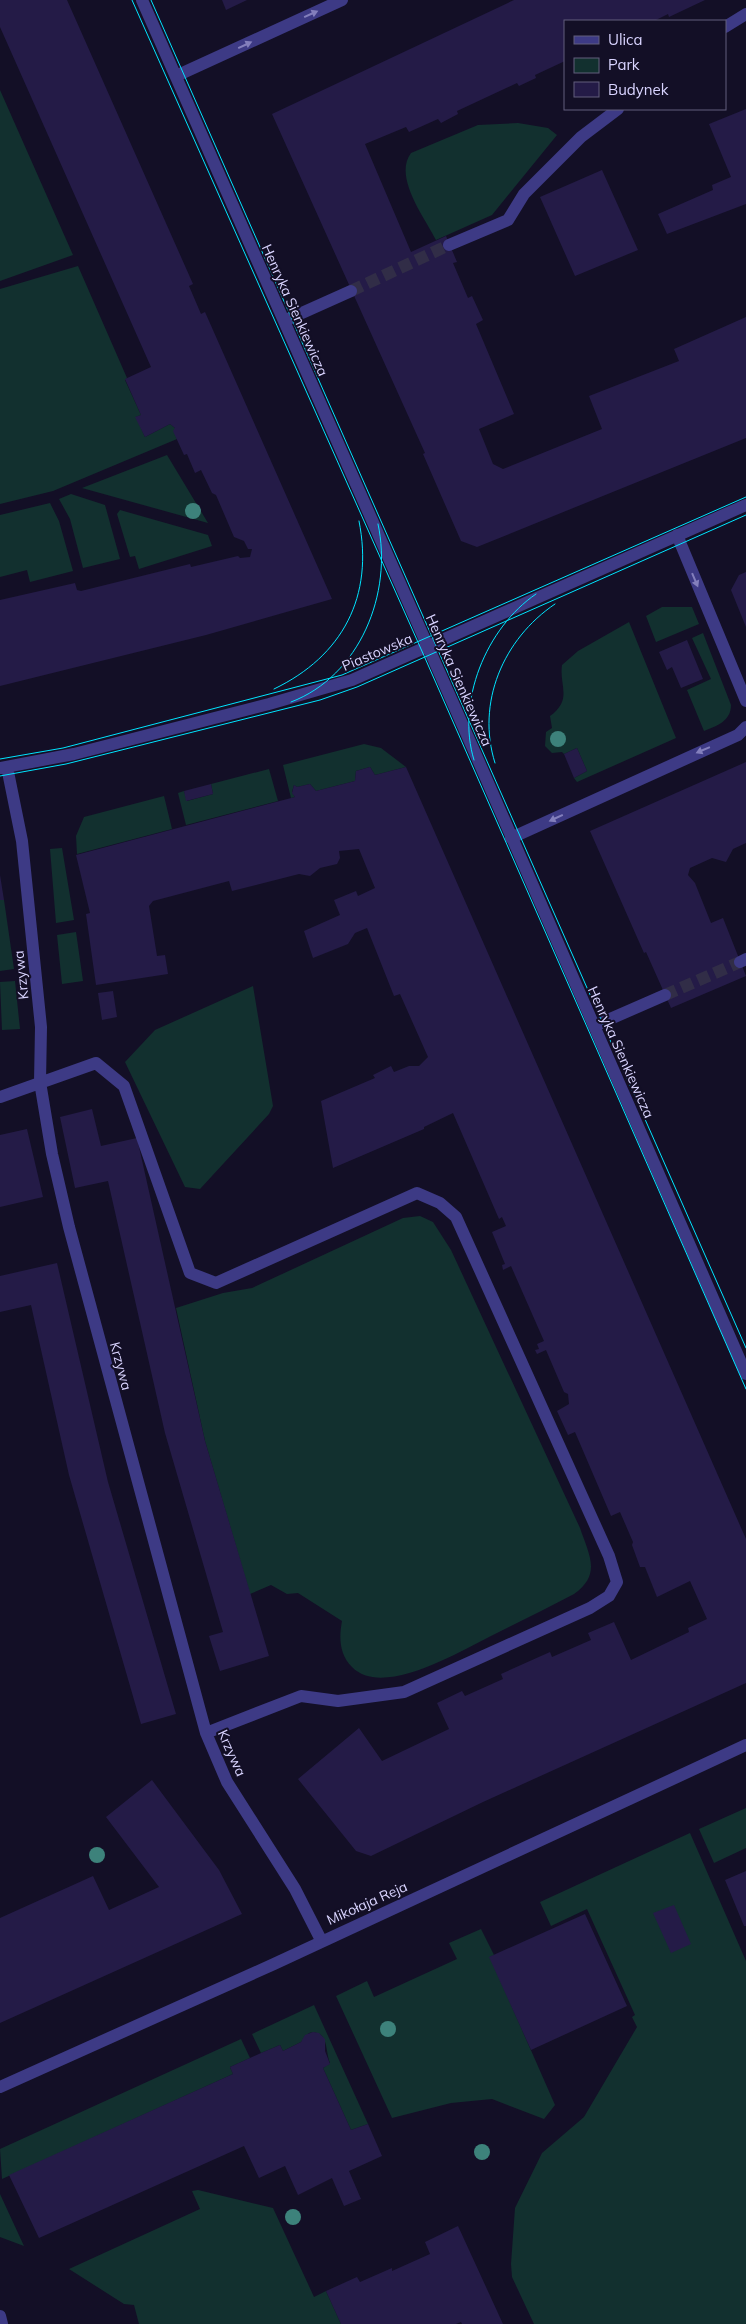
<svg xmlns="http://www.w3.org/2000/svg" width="746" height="2324" font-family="Mulish,sans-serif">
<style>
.green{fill:#12302f}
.building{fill:#241b47}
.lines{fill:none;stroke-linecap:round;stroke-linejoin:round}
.minor-tunnel{stroke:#312d47;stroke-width:12;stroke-dasharray:12 6;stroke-linecap:butt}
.minor{stroke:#3d3a85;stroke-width:12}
.tram{stroke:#00e5ff;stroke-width:1}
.tree{fill:#3d827b}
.oneway{fill:#837fbc}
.labels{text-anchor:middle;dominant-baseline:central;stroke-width:4;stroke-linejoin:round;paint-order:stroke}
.street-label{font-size:14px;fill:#d9d4ff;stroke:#130f26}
</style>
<rect width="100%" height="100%" fill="#130f26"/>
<path class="green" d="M0 90 73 255 0 281Z
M518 123 548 128 557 135 492 215 436 240C425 218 393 177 411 153L478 125Z
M78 266 127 378 125 380 141 415 136 417 145 437 170 424 175 428 177 439 53 491 0 504V289Z
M167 455 208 523 82 488Z
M71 494 105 505 120 559 83 568 70 519 59 499Z
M50 503 59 521 73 571 30 582 27 570 0 577V515Z
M120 510 208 535 212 546 139 569 135 556 130 557 117 514Z
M662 607H692L699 624 656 642 646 616Z
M629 622 676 738 577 782 574 778 587 771 577 748 564 754 562 752 552 753 545 746 546 732 552 728 550 716C573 699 559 686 562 665L578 651Z
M703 633 731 705C731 721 717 726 704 731L687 690 711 679 692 638Z
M364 744 381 748 406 767 375 775 370 767 356 771 355 781 316 791 310 784 297 787 294 785 292 792 295 797 291 798 283 765Z
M269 769 278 801 186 825 178 793 184 791 187 801 213 794 211 784Z
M164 796 172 829 77 854 76 836 84 817Z
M62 848 74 920 56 923 50 849Z
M0 900H4L14 969 0 971Z
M76 932 83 981 62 984 57 935Z
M15 981 20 1029 2 1030 0 982Z
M253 986 273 1106 269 1114 200 1189 185 1187 125 1062 155 1030Z
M420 1216 433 1222 451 1250 580 1528C589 1555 602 1574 574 1594 546 1609 517 1623 489 1637 457 1653 382 1698 352 1667 339 1654 339 1637 342 1621L298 1593 287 1594 271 1585 250 1594 205 1441 176 1308 223 1293 252 1288 403 1218Z
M746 1808V1848L714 1863 699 1829Z
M690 1833 746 1961V2324H534L512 2277 511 2264 515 2208 542 2153 584 2117 637 2027 632 2017 635 2015 587 1909 551 1926 540 1902Z
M481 1929 494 1955 490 1957 555 2105 544 2119 492 2099 451 2103 392 2118 336 1996 367 1981 374 1997 457 1959 449 1943Z
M314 2005 368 2124 351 2130 323 2068 330 2063C325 2051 329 2029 309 2033L301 2042 283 2051 280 2045 261 2053 252 2034Z
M241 2039 250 2058 230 2067 233 2074 2 2179 0 2149Z
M198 2190 273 2208 314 2297 326 2291 341 2324H139L134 2305 124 2304 69 2269 200 2209 192 2191Z
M0 2194 24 2246 0 2237Z"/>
<path class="building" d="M0 0H67L193 284 189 286 201 314 205 312 332 599 206 635 0 686V600L75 583 77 590 81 591 190 564 191 567 238 556 240 558 250 557 252 549H248L244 541 234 537 216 495 212 493 201 470 195 473 187 454 184 455 173 431 175 428 170 424 145 437 135 417 141 415 125 379 151 367 0 27Z
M222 0H247L226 10Z
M514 0H705L669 17 668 14 654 21H565V61L535 75 536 78 519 86 517 83 457 111 458 114 441 123 438 119 409 132 406 127 365 144 411 252 446 236 457 262 453 263 468 298 472 296 483 320 476 324 514 414 479 429 493 464 503 469 602 429 589 396 679 361 674 349 746 317V438L477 547 461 541 423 454 425 453 272 114Z
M746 109V204L667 234 658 214 713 190 712 185 731 177 709 124Z
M602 170 638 250 575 276 540 197Z
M746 572V627L731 590 739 575Z
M687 640 703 679 681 688 672 667 667 670 659 652Z
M577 748 587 771 574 778 564 754Z
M746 762V843L733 849 726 862 712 858 690 868 688 875 695 883 711 923 723 918 746 976 671 1008 646 952 644 953 590 831Z
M370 767 375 775 406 767 746 1539V1683L483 1802 371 1856 356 1851 298 1779 359 1728 382 1761 449 1729 437 1703 462 1691 465 1696 503 1679 501 1674 550 1652 552 1657 591 1640 588 1633 614 1622 631 1660 689 1632 688 1628 707 1619 690 1581 657 1597 645 1567H640L632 1545 633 1542 620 1512 611 1516 575 1432 568 1435 557 1411 569 1404 568 1394 564 1392 546 1350 537 1354 535 1350 539 1349 537 1344 544 1341 511 1266 503 1270 502 1265 505 1264 492 1232 506 1226 502 1217 499 1219 453 1113 424 1127V1129L333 1168 321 1101 375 1078 373 1075 391 1066 394 1072 409 1066H419L428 1057 400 994 394 996 367 928 355 933 348 944 313 958 304 931 340 915 334 900 356 891 358 896 375 888 359 849 339 851 340 858 337 864 320 868 310 876 299 874 232 891 229 881 153 901 149 906 157 956 165 955 168 974 96 985 86 914 90 913 76 855 295 797 292 793 294 785 297 787 310 784 316 791 355 781 356 771Z
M211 784 213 794 186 801 184 791Z
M0 875 4 900H0Z
M113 991 117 1017 102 1020 98 993Z
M92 1109 101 1146 137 1138 205 1441 269 1656 220 1671 209 1636 223 1632 165 1433 108 1181 75 1188 60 1117Z
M27 1129 43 1197 0 1207V1135Z
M57 1263 108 1482 176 1714 141 1724 69 1475 31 1305 0 1312V1276Z
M152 1780 219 1870 242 1914 0 2023V1918L93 1876 109 1910 159 1887 106 1817Z
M746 1871V1926H744L725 1880Z
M674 1905 691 1944 671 1953 653 1913Z
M585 1914 627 2006 531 2050 489 1957Z
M313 2032 319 2033 325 2039V2051L330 2064 323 2068 351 2130 368 2124 382 2156 349 2171 361 2199 344 2206 332 2178 298 2195 285 2166 259 2178 244 2146 39 2238 9 2175 233 2074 230 2067 261 2053 280 2045 283 2051 301 2042 305 2035Z
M458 2226 503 2324H462L461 2322 456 2324H341L326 2291 357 2277 360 2282 392 2268V2271L430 2254 425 2242Z"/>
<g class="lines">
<path class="minor-tunnel" d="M351 291 449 245
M665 995 740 962"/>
<path class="minor" d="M142 0 475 753 746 1374
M725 27 746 14
M176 76 342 0
M449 245 508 220 524 194 581 137 618 109
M284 321 351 291
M677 535 746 701
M7 767 22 841 41 1027 40 1082 52 1154 69 1227 206 1733 227 1782 295 1889 321 1940
M0 768 74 754 269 704 352 680 746 505
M511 838 738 735 746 727
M740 962 746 959
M594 1026 665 995
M0 1097 96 1063 124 1086 190 1273 216 1283 417 1193 440 1203 456 1217 609 1556 617 1582 609 1596 590 1608 404 1692 338 1701 301 1696 206 1733
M0 2087 274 1964 746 1745
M0 2316 2 2324"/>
<path class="tram" d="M132 0 425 658 746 1389
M151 0 746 1348
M274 689C343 656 374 596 359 521
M291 702C360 676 393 593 378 524
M0 759 63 748 342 675 746 497
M474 760C456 702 486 628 536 594
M495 763C476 703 503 639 555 604
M0 776 66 764 320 700 357 687 746 515"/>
</g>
<g class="tree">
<circle cx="193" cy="511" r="8"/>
<circle cx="558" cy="739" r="8"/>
<circle cx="97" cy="1855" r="8"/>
<circle cx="388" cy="2029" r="8"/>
<circle cx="482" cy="2152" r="8"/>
<circle cx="293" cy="2217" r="8"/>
</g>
<defs><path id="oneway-solid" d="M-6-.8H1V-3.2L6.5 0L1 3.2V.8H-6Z" transform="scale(1.25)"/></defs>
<g class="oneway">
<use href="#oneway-solid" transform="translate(311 14) rotate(-24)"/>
<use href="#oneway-solid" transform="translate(245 45) rotate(-25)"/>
<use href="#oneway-solid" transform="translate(695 580) rotate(67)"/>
<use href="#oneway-solid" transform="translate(703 750) rotate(157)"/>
<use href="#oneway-solid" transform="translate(556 818) rotate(155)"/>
</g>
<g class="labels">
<g class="street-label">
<text transform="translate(295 310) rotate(66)">Henryka Sienkiewicza</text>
<text transform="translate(377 652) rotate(-23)">Piastowska</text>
<text transform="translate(459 680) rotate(66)">Henryka Sienkiewicza</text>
<text transform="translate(21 975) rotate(-96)">Krzywa</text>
<text transform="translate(621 1052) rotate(66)">Henryka Sienkiewicza</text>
<text transform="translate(121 1366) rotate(75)">Krzywa</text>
<text transform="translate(232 1753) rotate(66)">Krzywa</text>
<text transform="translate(367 1903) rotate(-24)">Mikołaja Reja</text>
</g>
</g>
<rect x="564" y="20" width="162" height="90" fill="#130f26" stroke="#625e7d"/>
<rect x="574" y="36" width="25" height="8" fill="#3d3a85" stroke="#625e7d"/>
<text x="608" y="45" font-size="15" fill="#d9d4ff">Ulica</text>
<rect x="574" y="58" width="25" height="15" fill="#12302f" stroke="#625e7d"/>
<text x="608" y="70" font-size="15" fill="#d9d4ff">Park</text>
<rect x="574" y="82" width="25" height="15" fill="#241b47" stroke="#625e7d"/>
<text x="608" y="95" font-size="15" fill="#d9d4ff">Budynek</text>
</svg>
